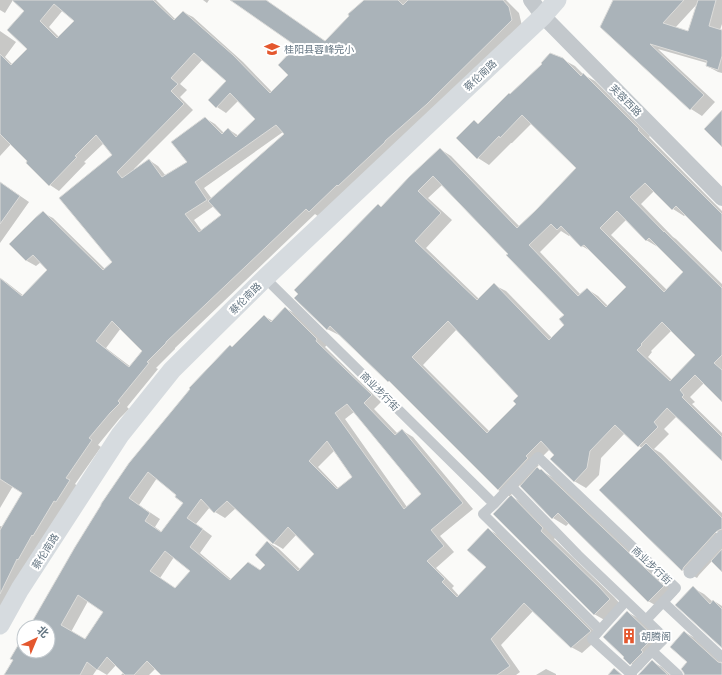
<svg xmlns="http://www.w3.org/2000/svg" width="722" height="675" font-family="Commissioner,'Noto Sans SC',sans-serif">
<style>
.shadow{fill:#0003;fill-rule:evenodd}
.building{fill:#aab3b9;stroke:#dcdcda;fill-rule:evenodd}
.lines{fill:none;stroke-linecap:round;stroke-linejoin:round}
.pedestrian{stroke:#c3c8cc;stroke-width:10}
.minor{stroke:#c3c8cc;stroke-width:13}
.tertiary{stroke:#c3c8cc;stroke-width:16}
.secondary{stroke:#d6dbdf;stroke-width:19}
.labels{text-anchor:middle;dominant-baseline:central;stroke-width:4;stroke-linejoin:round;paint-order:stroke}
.poi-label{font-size:10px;fill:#657683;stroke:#fff;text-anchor:start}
.street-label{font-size:10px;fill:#657683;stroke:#fff}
</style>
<rect width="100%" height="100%" fill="#fafaf8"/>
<path class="shadow" d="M0 0H156L176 20 183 12 193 17 243 62 272 92 290 75 298 46 232 0H266L325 42 367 0H506L519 13 522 26 319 217 315 214 175 348V349L156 368 158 369 127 407 129 409 120 418 98 445 101 447 75 484 79 487 0 619V526L3 527 23 493 13 486 0 508V278L6 282 24 296 49 270 41 262 36 266 27 261 10 244 43 213 53 218 105 269 113 262 114 155 104 143 84 162 86 163 59 191 50 185 29 161 11 144 0 156V31L16 42 5 57 13 65 28 49 26 11 13 0 5 13 0 10ZM63 10 75 21 59 37 49 27ZM203 59 227 81 217 107 226 113 239 100 257 119 239 136 228 129 224 133 215 124 205 118 188 163 166 176 158 166 149 160 135 170 134 169 193 110 180 97 187 90 180 84ZM283 132 285 134 212 199 204 188ZM214 206 222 215 202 231 194 220ZM121 328 144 351 131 367 106 348Z
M203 0H209L207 3Z
M614 0H722V24L720 30 722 31V73L718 72 707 66V63L658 49 715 102 702 116 691 109 601 27ZM698 3 689 32 675 28Z
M562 59 575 66 584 75 595 81 650 136 649 137 722 211V252L712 242 713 241 686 214 684 216 673 209 654 191 641 204 673 237 676 239 722 284V401L704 383 690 397 695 402 692 404 722 433V460L677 416 664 429 669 434 654 449 661 453 722 513V534L712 528 711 530 722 536V571L712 561 699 575 697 578 683 570 601 489 642 448 639 446 625 433 601 458 599 475 586 488 574 481 556 455 550 449 536 463 539 465 536 468 554 478 677 594 662 609 648 601 569 523 566 526 553 518 520 485 510 496 525 504 556 537 554 539 614 597 623 607 608 622 594 614 511 497 498 490 394 385 389 381 340 334 339 335 327 329 378 205 382 207 440 149 451 156 520 227 578 168 532 123 512 143H511L489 165 478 158 479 125 511 95ZM442 185 509 254 565 315 566 325 552 338 506 291 494 285 479 299 426 248 452 220 428 198ZM627 219 646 240 658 247 684 272 667 290 611 235ZM561 231 569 236 570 235 582 246 594 253 628 287 608 306 598 296 587 289 581 295 540 252ZM457 329 519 396 517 404 490 432 423 365ZM672 330 697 355 672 380 648 357 652 352 651 351Z
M0 182 29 202 0 243Z
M285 308 296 314 327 345 325 347 381 402 374 409 398 434 403 431 413 437 473 509 440 536 454 552 436 568 454 586 452 588 460 597 487 567 488 529 498 535 600 637 582 653 571 647 533 611 501 645 520 672 516 675H162L156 668 149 675H121L124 672 116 665 107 675 97 669 93 675H5L14 660 24 637V651H48V627H30L233 348 264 316 273 321ZM354 412 422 494 407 507 345 419ZM335 450 354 477 339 489 318 467ZM157 478 177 495 184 503 162 532 155 527 160 519 139 505ZM210 507 215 512 225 518 236 508 273 543 283 549 297 534 315 554 301 570 278 548 268 542 266 565 261 571 248 563 232 580 200 553 212 536 196 524ZM174 557 191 571 176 589 160 578ZM88 601 104 612 86 641 71 632Z
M693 588 704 594 713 602 714 601 722 606V647Z
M627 612 638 618 664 643 641 670 631 664Z
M684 632 695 638 722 663V675H695L688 662Z
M652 662 662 667 670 675H639Z
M546 669 556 674V675H536Z"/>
<path class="building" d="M12 0H153L174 20 183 11 233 55 270 93 288 75 278 65 296 46 230 0H266L325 41 349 16 348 14 364 0H398L403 5 408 0H503L509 7 512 20 427 104 385 141V142L338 186 337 185 309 212 306 209 166 342V343L147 362 149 363 118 401 120 403 110 413 89 438 92 440 66 478 70 480 56 502 54 501 33 536 32 535 18 560 17 559 0 594V530L22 493 0 479V278L22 296 47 270 33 255 26 261 9 244 35 218 43 211 103 270 112 262 59 198 112 155 96 135 75 156 77 157 49 186 26 163 27 161 0 134V54L11 65 27 49 7 30 24 11ZM54 4 74 21 57 38 40 21ZM194 53 226 81 208 100 216 108 230 93 255 119 236 137 228 128 222 134 205 117 171 142 187 162 162 177 149 159 122 178 117 172 184 104 171 91 178 84 171 78ZM276 125 284 134 208 201 221 215 199 232 185 214 207 200 195 182ZM112 321 142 351 129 367 96 341Z
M613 0H684L663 23 688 31 698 0H716L709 26 722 30V56L718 70 706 66 707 61 650 44 704 95 690 110 600 27Z
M550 53 563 58 581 76 583 73 639 129 638 130 722 214V252L676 206 672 210 645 183 630 197 664 232V231L722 288V355L714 363 722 370V402L695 375 680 390 684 395 682 397 722 437V461L667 408 654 422 658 427 638 447 615 425 590 451 587 468 574 482 550 459 554 455 541 441 526 456 528 458 498 490 389 381 388 382 330 326 327 330 294 298 298 294 294 290 378 204 381 207 409 177 440 148 517 228 536 210 576 168 522 115 500 138 499 136 477 159 456 138 474 120 478 124 509 93 510 94 542 64 541 63ZM433 176 508 254 506 255 564 315 559 319 564 325 549 340 494 283 477 300 415 241 441 213 418 191ZM617 211 646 241 649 238 683 272 664 292 600 228ZM551 224 557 230 561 226 581 247 584 245 626 287 606 307 587 288 578 296 529 245ZM448 321 518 396 513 401 516 404 487 433 412 357ZM662 322 695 355 670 381 637 350 642 345 641 344Z
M722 110V147L704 129Z
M0 182 20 196 0 224Z
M285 307 317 339 316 341 372 395 364 403 395 435 402 429 463 503 431 530 444 546 427 561 445 579 442 582 457 597 486 567 467 550 488 528 591 631 571 648 524 603 491 639 510 666 497 675H161L147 661 134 675H125L107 657 97 670 87 662 80 675H4L13 660 10 659 24 635V651H48V627H29L75 547 101 505V504L129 463 190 389 189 388 230 345 232 347 264 315 271 322ZM347 404 421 494 404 509 335 413ZM327 441 352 477 337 489 309 461ZM148 472 176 495 175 497 183 503 161 532 145 521 150 513 129 498ZM201 499 214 513 227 501 273 544 288 527 314 554 298 571 267 541 255 555 265 565 260 570 248 562 230 580 190 547 203 529 187 518ZM165 551 190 571 175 588 150 571ZM78 595 103 612 85 639 61 625Z
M646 443 722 518V529L719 530 716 532 684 567 682 571 599 490Z
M537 467 540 470 541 469 664 586 648 602 558 513 552 519 520 486Z
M511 495 543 528 541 531 600 588 610 599 594 615 493 514Z
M722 549V572L711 561Z
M693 586 710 604 713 600 722 609V648L675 605Z
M627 611 654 637 641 650 643 652 630 665 623 658 624 657 603 637Z
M684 631 718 662 722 663V675H684V673L681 669 687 662 670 647Z
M652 660 668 675H638Z
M614 668 622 675H608Z"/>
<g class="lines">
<path class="pedestrian" d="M265 278 494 504 483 514 600 630
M511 486 578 555 665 638 652 651 678 675
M494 504 538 457 676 588 663 602 722 657
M626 601 592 639 632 675
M646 620 663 602
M630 674 652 651"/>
<path class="minor" d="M690 572 722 537"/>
<path class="tertiary" d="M531 0 543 16 722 198"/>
<path class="secondary" d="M0 625 20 589 120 435 172 370 265 278 543 16 557 0"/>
</g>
<defs>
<g id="school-bare" transform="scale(1.2)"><path d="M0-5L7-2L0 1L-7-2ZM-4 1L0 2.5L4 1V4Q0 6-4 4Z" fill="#e4572e" stroke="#fff" stroke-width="2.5" paint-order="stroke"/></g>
<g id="building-bare" transform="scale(1.2)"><path d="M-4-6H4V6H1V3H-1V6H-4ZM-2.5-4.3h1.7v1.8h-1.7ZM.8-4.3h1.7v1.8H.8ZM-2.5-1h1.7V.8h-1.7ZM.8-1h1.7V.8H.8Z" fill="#e4572e" stroke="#fff" stroke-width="2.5" paint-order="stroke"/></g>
</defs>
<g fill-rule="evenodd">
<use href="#school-bare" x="272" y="49"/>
<use href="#building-bare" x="629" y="636"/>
</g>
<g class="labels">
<g class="poi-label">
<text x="284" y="49">桂阳县蓉峰完小</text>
<text x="641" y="636">胡腾阁</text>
</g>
<g class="street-label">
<text transform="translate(480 75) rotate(-43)">蔡伦南路</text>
<text transform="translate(626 100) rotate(45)">芙蓉西路</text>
<text transform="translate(245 298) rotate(-45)">蔡伦南路</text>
<text transform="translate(380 391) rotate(45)">商业步行街</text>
<text transform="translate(45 551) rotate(-57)">蔡伦南路</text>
<text transform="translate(652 565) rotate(43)">商业步行街</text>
</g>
</g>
<g transform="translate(36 639) rotate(44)"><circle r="19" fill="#ffffff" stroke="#c1c8cd"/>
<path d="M0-3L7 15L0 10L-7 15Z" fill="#e4572e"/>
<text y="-6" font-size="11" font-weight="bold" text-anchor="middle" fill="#657683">北</text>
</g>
</svg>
